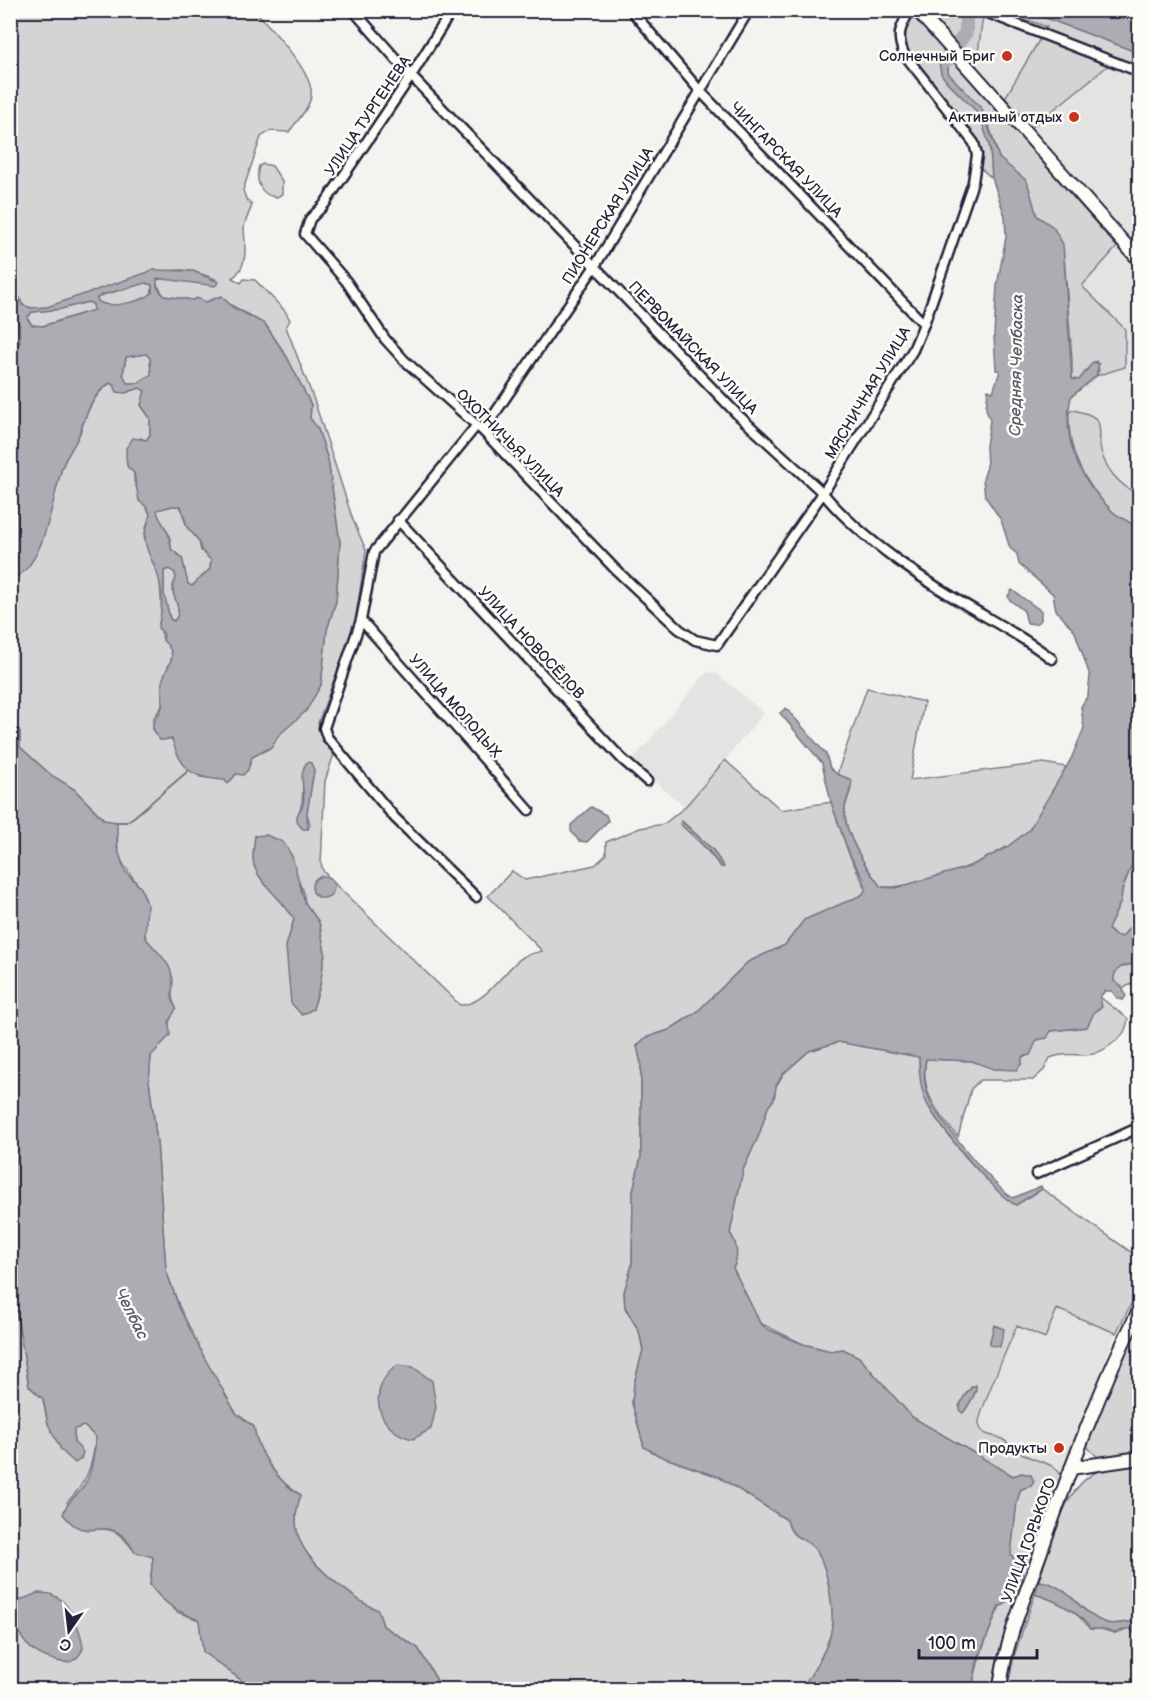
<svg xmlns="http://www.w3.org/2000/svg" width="1150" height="1700" font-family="'Balsamiq Sans',sans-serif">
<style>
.built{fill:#e4e3e2}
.green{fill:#d5d4d5;stroke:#7c7b88;stroke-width:1.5;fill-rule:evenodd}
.water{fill:#acacb2;stroke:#757582;stroke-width:1.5;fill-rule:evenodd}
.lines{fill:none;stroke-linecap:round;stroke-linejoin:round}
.stream{stroke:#757582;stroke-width:2}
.river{stroke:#acacb2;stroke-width:14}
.street-casing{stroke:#22223b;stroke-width:13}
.secondary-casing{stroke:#22223b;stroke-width:16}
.street{stroke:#fdfcf7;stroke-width:8}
.secondary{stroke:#fdfcf7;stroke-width:12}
.poi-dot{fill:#c8321e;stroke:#fdfcf7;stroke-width:2}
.labels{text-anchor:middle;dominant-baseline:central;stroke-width:5;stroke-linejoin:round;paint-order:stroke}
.poi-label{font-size:15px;fill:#22223b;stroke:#fdfcf7;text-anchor:end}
.street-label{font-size:15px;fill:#22223b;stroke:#fdfcf7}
.water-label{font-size:16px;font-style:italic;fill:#59596b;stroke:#fdfcf7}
</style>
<rect width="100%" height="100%" fill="#f4f3ef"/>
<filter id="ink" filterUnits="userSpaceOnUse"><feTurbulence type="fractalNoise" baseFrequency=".0167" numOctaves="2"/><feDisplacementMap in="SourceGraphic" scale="12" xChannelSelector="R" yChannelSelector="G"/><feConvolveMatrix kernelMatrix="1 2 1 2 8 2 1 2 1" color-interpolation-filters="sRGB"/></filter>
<g filter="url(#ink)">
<path class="built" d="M984 11H1003L1047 28 1005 98 976 66Z
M1110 64 1139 75V255L1031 128Z
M1117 247 1139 269V494L1119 481 1105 464 1100 446 1098 423 1093 417 1073 410 1069 412 1071 397 1096 376 1125 367V329L1082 286Z
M715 672 764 713 685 807 631 762 706 673Z
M1057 1309 1116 1333 1061 1476 1059 1471 1044 1463 1015 1451 1001 1438H991L980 1428 978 1423 1017 1326Z"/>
<path class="green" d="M11 11H256C270 29 315 73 311 96 309 109 296 122 289 132L270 131 261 137 243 190 246 199 252 205C250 212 244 222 244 229 245 245 249 267 232 278L241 283 244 279 255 280 285 311 290 320 286 327 314 400 353 520 366 550 355 623 318 723 323 740 334 754 325 781 321 863 323 871 338 887 460 1005C486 1005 504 969 523 957 528 954 536 953 542 951L488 896 512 871 525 880 595 865 606 855V842L640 828 664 824 685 807 725 760 781 810 831 802 849 854 866 889 862 895 804 920 785 945 748 962 697 1012 669 1030 645 1038 637 1046 641 1063V1157L633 1191 632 1265 624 1292 625 1308 639 1331 643 1350 634 1384 632 1403 644 1447 660 1456 719 1477 787 1520C792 1542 805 1536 815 1549 828 1566 837 1615 830 1636 824 1655 813 1673 801 1689H442L418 1648 383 1626 378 1610C362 1604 352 1595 339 1585 309 1561 285 1536 301 1495 279 1484 257 1452 254 1427L236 1413 205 1359 179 1306 166 1270 157 1142 149 1081 151 1056 176 1008 170 996 173 978C165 966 151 952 146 938 142 928 149 913 146 901 137 873 114 869 118 833L74 789 51 775 20 747V732L17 727 11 730V579C49 553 49 505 63 465 67 453 75 445 80 433 86 415 93 394 110 383L125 393 140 388 145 391 141 405 150 418V435L146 440 140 438 127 466 134 473V482L150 514 144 536 160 580 162 614 159 622 163 640 171 648 173 655 162 682V706L153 719V731L160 740 172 739 180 754 200 777 231 780 252 757 272 747 278 736 321 685 327 630 336 601 340 543 328 460 318 429 310 418 311 405 287 357 266 325 218 297 206 302 164 296 155 281C160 276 204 279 216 279 204 275 192 269 180 270 165 271 148 274 133 278 109 285 44 319 22 304L20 298 11 300ZM304 767 314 770 307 813 310 825 308 829 297 817C306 801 301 785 304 767ZM682 821 713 850 723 867H721ZM255 836 303 889 305 903 319 922 325 952 320 985 313 1009 286 947 294 919C283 899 261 885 254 865 252 857 254 845 255 836Z
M927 11H968L983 16 976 66Z
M1003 11H1027L1139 53V68L1045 31 1047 27Z
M910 17 917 18 946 53 939 62C944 85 961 93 975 110 990 128 991 156 992 178L980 168V156L904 49 902 31Z
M1041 37 1110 64 1031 128 1005 98Z
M952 59 1117 247 1082 286 1125 329V367L1096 376 1099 370 1096 361 1079 380 1072 379V358L1064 256 1053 227 1037 216 1030 199V190L999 158 988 122 948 73V65Z
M263 164 272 166 282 181V194L277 197C260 196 255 181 259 166Z
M146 283 152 285V293C143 303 108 310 98 301L97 298 102 295Z
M88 302 93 304 94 310 42 326 32 325 27 318 32 312 61 309Z
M11 318 19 323 20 343 11 349Z
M146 354 150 358 151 375 138 383H127L123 374 126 357Z
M1073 410C1081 412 1094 414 1098 422 1101 428 1099 438 1100 445 1103 467 1119 486 1139 494V531C1133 522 1122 520 1113 512 1084 484 1067 453 1069 412Z
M173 506H180L187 527 199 541 201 550 211 560 210 569 192 586 188 585 182 558 171 549C171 527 158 523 156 510Z
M169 569 175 573 176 579C165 594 187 607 174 621L170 619 164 594V571Z
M867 688 924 702 910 780 1044 763 1066 767C1055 788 1045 814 1029 831 1001 858 919 889 881 887 867 869 842 832 845 808 846 802 849 795 851 789L837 774Z
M1139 846V924L1133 923 1122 937 1114 935 1108 929 1121 901 1122 890Z
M1139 962V981L1123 988 1114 981 1113 974 1118 968Z
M1100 997 1128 1019C1126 1031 1123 1036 1113 1043 1086 1065 1077 1048 1050 1058L1044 1070 1033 1080H980L971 1089 958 1137C937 1112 920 1092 926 1059L972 1061 994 1069 1022 1056 1037 1040 1051 1031 1087 1027Z
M838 1042 919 1057C918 1112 975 1173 1016 1205L1042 1189 1139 1258V1289L1116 1333 1057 1309 1045 1338 1017 1326C1011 1339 977 1417 979 1424 981 1437 994 1435 1000 1438 1013 1445 1017 1453 1034 1459 1044 1463 1057 1465 1061 1476L1025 1578 1011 1554 1017 1501 1021 1489 1031 1486 1022 1473 1013 1476 912 1417 859 1357 843 1349 831 1351 803 1344 760 1323 733 1268C739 1257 737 1243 730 1233L743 1170 759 1135 768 1107 774 1099 776 1086 783 1074 809 1051ZM972 1386 976 1391 966 1409 959 1406Z
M10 1062 14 1128 11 1146H10Z
M10 1294 14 1298 29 1386 43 1399 48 1424 74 1442V1429L84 1426 96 1437C93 1463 87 1484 67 1502L88 1530C113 1526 120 1532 135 1552L153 1557 150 1585 177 1612 199 1620 203 1652 241 1680 244 1689H11Z
M1139 1320V1454L1098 1457 1087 1447V1441L1111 1379Z
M1139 1464V1623C1128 1619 1118 1626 1107 1623 1082 1617 1071 1585 1039 1581 1051 1546 1061 1489 1098 1471 1109 1466 1127 1466 1139 1464Z
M1013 1591 1020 1592 997 1660 992 1689 972 1690C977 1660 988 1633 1000 1606L1004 1605Z
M1035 1594C1055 1600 1078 1611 1090 1629H1101L1115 1633 1129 1628 1139 1637V1689L1007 1690 1014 1656Z"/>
<path class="water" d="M1027 11H1139V53Z
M946 53 952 59 948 65V73L982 109 999 158 1027 181 1037 216 1053 227 1063 244 1072 379 1079 380 1093 362 1099 364 1096 376 1071 397C1060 442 1082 482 1113 512 1121 519 1133 522 1139 531V846L1122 890 1121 901 1108 929 1114 935 1122 937 1133 923 1139 924V962C1127 966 1113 965 1114 981L1123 988 1126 996 1123 1000 1117 998 1112 991H1105L1100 997 1102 1007 1095 1011 1087 1027 1051 1031 1047 1038 1037 1040 1030 1055 1022 1057V1063L1017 1070 994 1069 972 1061 926 1059C923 1073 924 1087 930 1100 936 1117 997 1190 1013 1198L1041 1186 1042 1189 1016 1205C997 1197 932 1119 925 1099 920 1086 919 1071 919 1057L838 1042 809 1051 783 1074 776 1086 774 1099 768 1107 759 1135 743 1170 730 1233C737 1243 739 1257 733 1268L760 1323 767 1329 803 1344 831 1351 843 1349 859 1357 912 1417 1013 1476 1022 1473 1031 1475 1034 1482 1031 1486 1021 1489 1017 1501 1011 1554 1025 1578 1020 1592 1013 1591 1004 1605 999 1606 977 1662 972 1689H801C813 1673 824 1655 830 1636 836 1615 828 1566 815 1549 804 1536 792 1541 787 1520L719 1477 660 1456 644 1447 632 1403 634 1384 643 1350 639 1331 625 1307 624 1292 632 1265 633 1191 641 1157V1063L637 1046 645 1038 669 1030 697 1012 748 962 785 945 804 920 862 895 866 889 863 878 849 854 831 802 822 763 780 713 786 708 826 754 830 768 837 774 852 780C851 790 847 798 845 807 842 832 867 869 881 887L895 888 969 867 1007 847 1029 830 1071 759 1084 728 1081 707 1088 695 1090 676 1075 632 1056 610 1053 594 1019 564 1017 554 1010 548 1001 520 985 496 983 479 987 467 986 446 990 420 986 409 988 390 993 392 1000 371 996 370 994 335 997 286 1006 237 1005 216 992 178 990 148 983 125 976 111 947 82 941 74 939 62Z
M154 270 193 271 219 282 215 286 157 278V287L164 296 193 300 197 298 206 302 222 296 232 307 265 324 287 357 311 405 310 418 318 429 328 460 340 543 336 601 327 630 321 685 306 711 278 736 272 747 252 757 248 770 243 775 236 774 228 784 224 780C191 778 181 769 172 739L160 740C146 722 156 723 162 707 164 699 161 691 162 683 165 664 182 659 163 640L164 634 158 628C163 608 164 588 155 568 152 559 144 548 145 537 145 521 159 514 139 501L134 473 127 466 126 457V448L133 438 146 440 150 435V418L141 405 145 391 140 388 125 393 117 392 114 385 110 383C91 395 85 418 78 437 74 447 67 455 63 465 52 496 46 568 11 579L10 349 20 343 19 323 11 318V300L20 298 22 305 31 308 47 307ZM146 283 152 285V293C144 301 107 310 98 301L97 298 102 295ZM88 302 93 304 94 310 43 326 32 325 27 318 32 312 61 309ZM146 354 150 358 151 375 138 383H127L123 374 126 357ZM172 506H181L187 527 199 541 201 550 211 560 210 569 192 586 188 584 182 558 171 549C171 528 158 522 157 510ZM169 569 175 573 176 579C165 594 187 607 174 621L170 619 164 594V571Z
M1012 590 1041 611V620L1036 624 1027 623 1024 611 1010 600 1008 596Z
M17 727 20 732V747L51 775 74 789 104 820 117 822V847L125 871 141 888 147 904 145 937C154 949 170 961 172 976 175 990 168 993 176 1008L169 1022 170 1035 151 1056 149 1081 157 1142 166 1270 179 1307 205 1359 236 1413 254 1427C257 1452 279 1484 301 1495 285 1536 309 1561 339 1585 352 1595 362 1604 378 1610L383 1626 418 1648 442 1689H244L241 1680 203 1652 199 1620C178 1612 164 1604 150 1585L153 1557 135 1552C131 1547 128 1540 123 1536 101 1517 86 1545 63 1514 67 1502 72 1500 80 1491 92 1477 94 1455 96 1437L84 1426 74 1429V1442L83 1452 81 1459 75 1463 61 1450 48 1424 43 1399 29 1386 14 1298 11 1294 10 1146 14 1128 10 1062V730Z
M307 762 311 763 314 770 307 813 308 829H303C300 826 296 823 297 817 297 813 302 809 303 804 306 790 297 776 307 762Z
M591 807 606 815 608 821 587 842 579 841 571 831V825Z
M681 821 713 850 724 867H721L709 851 680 824Z
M266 835 283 842 292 856 305 903 319 922 325 952 320 985 313 1009 302 1015 291 1003 286 947 294 919C283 899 260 885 254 865 252 857 254 845 255 836Z
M312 887a11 11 0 1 1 22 0a11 11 0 1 1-22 0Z
M994 1325 1004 1329 1000 1347 989 1345Z
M398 1365 413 1367 432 1381 436 1407 431 1429 413 1439C376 1432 365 1387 398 1365Z
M976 1385C977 1392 968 1406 963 1413L960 1411C959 1402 968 1388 976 1385Z
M1039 1581C1071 1585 1079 1614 1106 1623 1116 1626 1128 1620 1138 1622L1139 1637 1129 1628 1115 1633 1101 1629H1090C1079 1611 1054 1600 1035 1594Z
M38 1593C43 1593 49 1593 53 1595 70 1602 82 1632 83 1649 81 1652 78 1658 74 1660 67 1665 58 1661 51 1659 23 1650 10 1628 20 1600Z"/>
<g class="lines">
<path class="stream" d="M117 822H126L134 817 188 771"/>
<path class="river" d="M947 60 966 32V10"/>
<g class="street-casing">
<path id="street" d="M353 10 411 76 737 414 823 493C860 539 932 586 983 615 1008 630 1029 641 1052 659
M452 10 411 76 324 205 310 219 305 234 346 281 385 339 404 360 483 431 615 569 679 629 695 640 717 645 823 493 913 350 924 324 973 182 977 155 974 143 904 54C896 35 900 28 910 10
M631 10 700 91 924 324
M980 10 1140 72
M483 431 595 266 749 10
M398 520 622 759 647 781
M361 620 529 810
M476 897 395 818 327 737 324 728 361 620 374 552 477 425
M1036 1174 1140 1127"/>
</g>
<g class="secondary-casing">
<path id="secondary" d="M917 10 1140 261
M1071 1468 1140 1458
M1000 1690C1004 1643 1025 1597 1040 1554 1070 1470 1100 1387 1140 1308"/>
</g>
<use href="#street" class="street"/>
<use href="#secondary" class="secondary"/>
</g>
</g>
<g class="poi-dot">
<circle cx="1007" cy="56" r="6"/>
<circle cx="1074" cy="117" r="6"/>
<circle cx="1059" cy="1448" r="6"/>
</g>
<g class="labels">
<g class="poi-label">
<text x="995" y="56">Солнечный Бриг</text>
<text x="1062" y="117">Активный отдых</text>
<text x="1047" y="1448">Продукты</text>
</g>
<g class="street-label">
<text transform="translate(368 116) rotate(-56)">УЛИЦА ТУРГЕНЕВА</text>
<text transform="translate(786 160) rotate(46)">ЧИНГАРСКАЯ УЛИЦА</text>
<text transform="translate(608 216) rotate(-58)">ПИОНЕРСКАЯ УЛИЦА</text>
<text transform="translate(693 348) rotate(46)">ПЕРВОМАЙСКАЯ УЛИЦА</text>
<text transform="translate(868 393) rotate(-59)">МЯСНИЧНАЯ УЛИЦА</text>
<text transform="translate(510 443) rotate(45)">ОХОТНИЧЬЯ УЛИЦА</text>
<text transform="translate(531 643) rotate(47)">УЛИЦА НОВОСЁЛОВ</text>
<text transform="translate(455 706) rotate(49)">УЛИЦА МОЛОДЫХ</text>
<text transform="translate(1029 1540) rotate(-70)">УЛИЦА ГОРЬКОГО</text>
</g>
<g class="water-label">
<text transform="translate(1017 365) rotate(-89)">Средняя Челбаска</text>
<text transform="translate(131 1314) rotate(63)">Челбас</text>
</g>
</g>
<rect width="1150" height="1700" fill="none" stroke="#fdfcf7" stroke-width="36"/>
<rect x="18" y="18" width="1114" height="1664" fill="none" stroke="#22223b" stroke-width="2" filter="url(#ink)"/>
<g transform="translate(69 1631) rotate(194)" stroke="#fdfcf7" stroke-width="4.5" paint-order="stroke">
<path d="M0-4.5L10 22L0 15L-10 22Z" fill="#22223b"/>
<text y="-9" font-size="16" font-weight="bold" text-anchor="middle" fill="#22223b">С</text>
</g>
<path d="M919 1649v9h118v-9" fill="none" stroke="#22223b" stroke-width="3"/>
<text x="928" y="1649" font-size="18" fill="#22223b" stroke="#fdfcf7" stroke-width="4.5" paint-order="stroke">100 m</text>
</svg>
